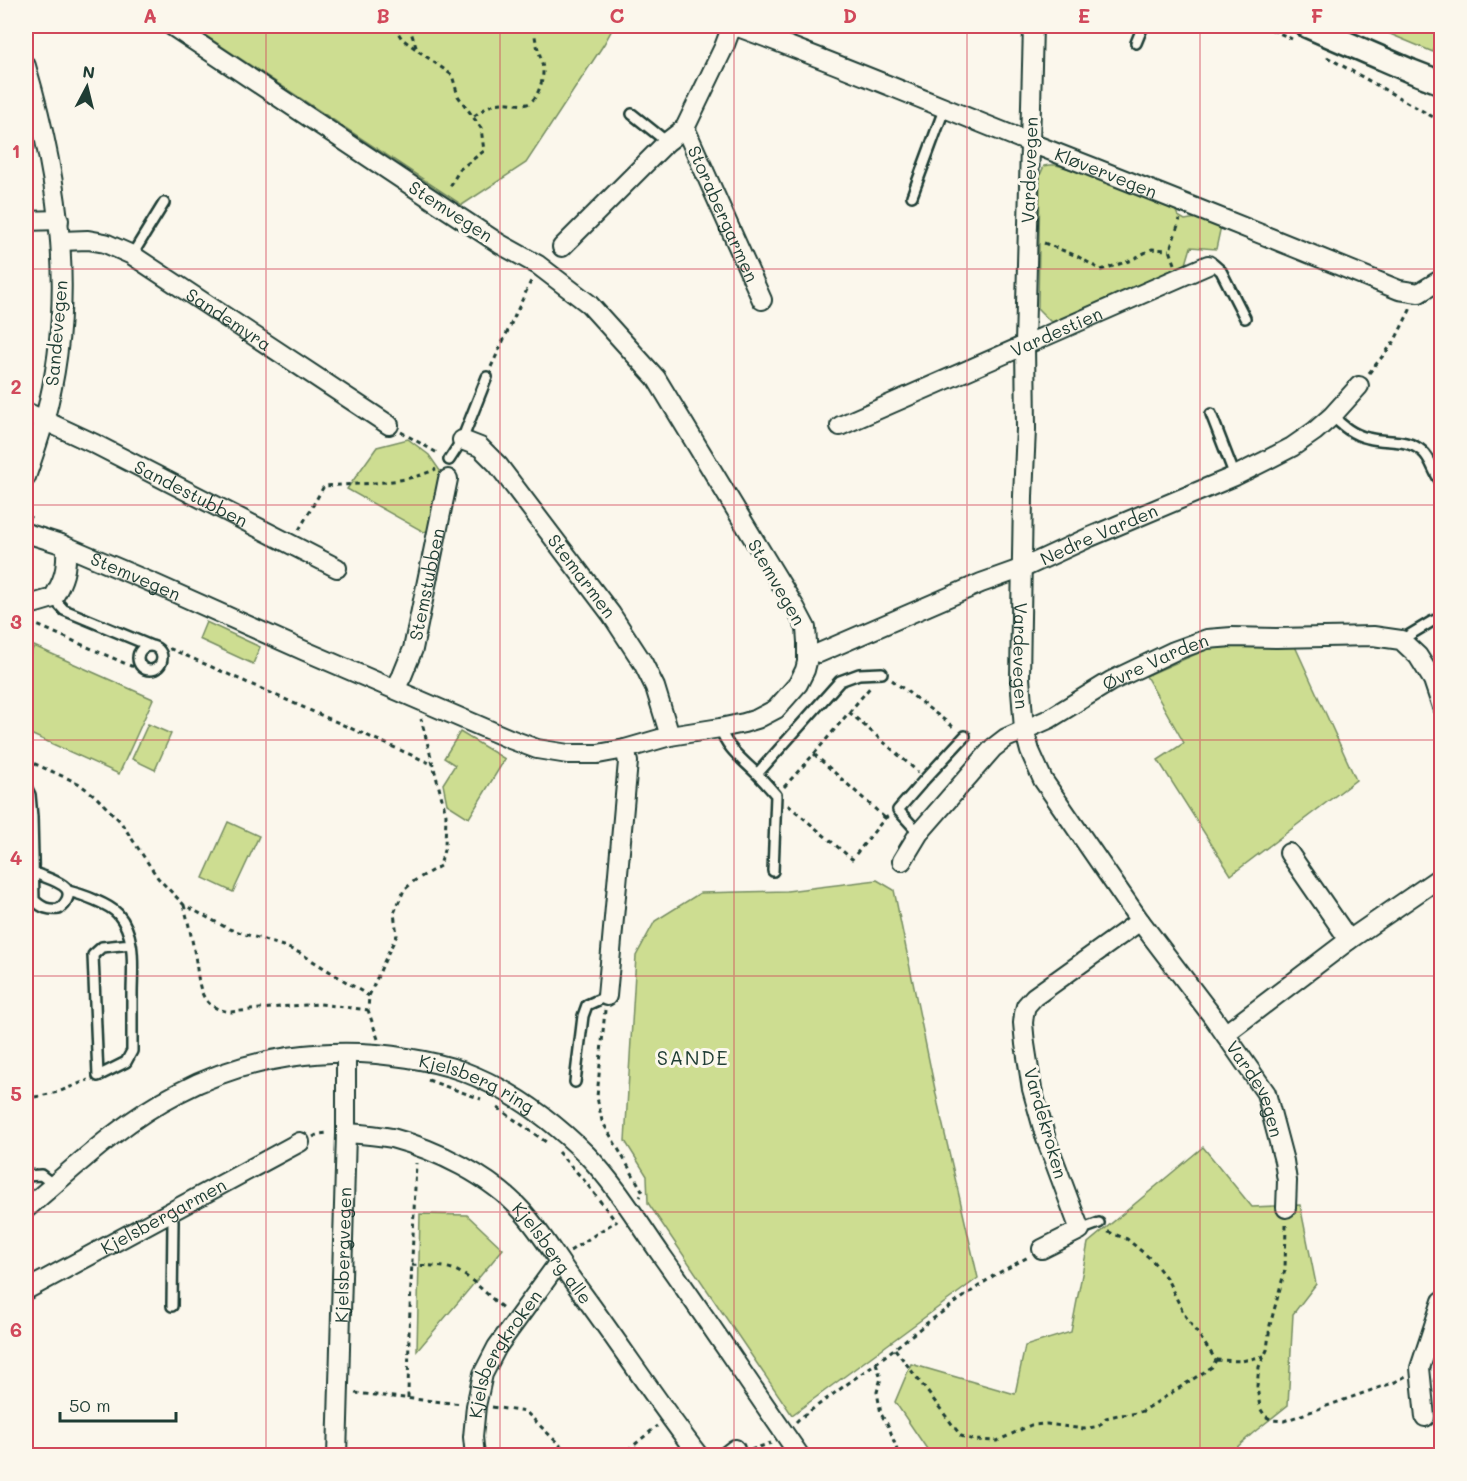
<svg xmlns="http://www.w3.org/2000/svg" width="1467" height="1481" font-family="Mali,sans-serif">
<style>
.green{fill:#cddd91;stroke:#768d62;stroke-width:1.5}
.lines{fill:none;stroke-linecap:round;stroke-linejoin:round}
.service-casing{stroke:#1f3d34;stroke-width:14}
.minor-casing{stroke:#1f3d34;stroke-width:22}
.tertiary-casing{stroke:#1f3d34;stroke-width:27}
.path{stroke:#1f3d34;stroke-width:3;stroke-dasharray:4.5 4.5;stroke-linecap:butt}
.service{stroke:#fbf7ec;stroke-width:9}
.minor{stroke:#fbf7ec;stroke-width:18}
.tertiary{stroke:#fbf7ec;stroke-width:22}
.grid{fill:none;stroke:#d1495b;stroke-width:1.5;stroke-opacity:0.55}
.labels{text-anchor:middle;dominant-baseline:central;stroke-width:6;stroke-linejoin:round;paint-order:stroke}
.street-label{font-size:18px;fill:#1f3d34;stroke:#fbf7ec}
.neighbourhood-label{font-size:20px;letter-spacing:1.5px;fill:#1f3d34;stroke:#fbf7ec}
.neatline{fill:none;stroke:#d1495b;stroke-width:2}
.grid-label{font-size:20px;text-anchor:middle;font-weight:bold;fill:#d1495b}
</style>
<rect width="100%" height="100%" fill="#fbf7ec"/>
<filter id="ink" filterUnits="userSpaceOnUse"><feTurbulence type="fractalNoise" baseFrequency=".0167" numOctaves="2"/><feDisplacementMap in="SourceGraphic" scale="12" xChannelSelector="R" yChannelSelector="G"/><feConvolveMatrix kernelMatrix="1 2 1 2 8 2 1 2 1" color-interpolation-filters="sRGB"/></filter>
<g filter="url(#ink)">
<path class="green" d="M191 26H614L604 44 526 163 462 205Z
M1371 26H1441V32L1433 52Z
M1050 165H1056L1095 176 1174 207 1178 216 1185 220 1203 217 1221 226 1216 249 1191 247 1184 271 1052 323 1038 309 1040 175 1044 166Z
M408 439 429 455 445 478 432 529 424 532 347 489 377 447Z
M206 622 260 647 253 664 199 639Z
M1294 644 1356 780 1231 875 1158 760 1184 743 1146 676 1212 647Z
M34 646 153 699 119 774 26 732V664Z
M148 724 171 734 155 770 132 759Z
M460 732 505 759 469 818 447 804 443 784 455 765 444 758Z
M228 822 259 836 233 892 203 878Z
M877 880 894 890 938 1104 978 1278 792 1415 648 1203 647 1176 625 1141 636 956 655 921 700 893 787 891Z
M1203 1147 1252 1207 1300 1205 1316 1284 1293 1314 1288 1405 1253 1433 1228 1455H931L895 1402 911 1364 1015 1394 1025 1346 1071 1332 1088 1243Z
M420 1214 467 1215 503 1249 417 1351Z"/>
<g class="lines">
<g class="service-casing">
<path id="service" d="M1136 43 1143 26
M632 114 667 142
M912 196 945 107
M132 255 164 203
M1208 265 1213 264 1221 271 1245 318
M1211 414 1235 476
M1332 416C1343 426 1353 435 1368 438 1386 443 1407 438 1422 451 1432 459 1433 473 1442 483
M449 460 462 440 487 377
M53 598 64 610 151 646
M1401 640 1431 622 1442 617
M138 658a12 12 0 1 1 24 0a12 12 0 1 1-24 0Z
M720 728C728 750 741 758 756 773 763 780 770 788 776 795L773 871
M757 774 840 681 859 674 882 673
M26 787 30 795 32 817 34 900C42 908 48 910 59 909 85 886 50 880 35 873
M919 833 898 810 925 779 965 736
M68 891C81 894 109 904 118 914 137 936 132 969 132 995 132 1014 132 1033 132 1051L126 1062 98 1076 93 955 102 947 131 944
M575 1082 583 1016 587 1005 607 996
M26 1176 41 1175 54 1185
M171 1212 173 1221 172 1306
M1080 1230 1099 1223"/>
</g>
<g class="minor-casing">
<g id="minor">
<path id="s1" d="M735 26C835 62 933 104 1031 143 1154 191 1277 240 1399 290L1419 293 1442 279"/>
<path id="s2" d="M1033 26 1025 344 1026 429 1023 496 1020 678 1024 729 1030 751 1043 780 1140 921 1213 1017 1266 1093 1284 1161 1287 1181 1286 1208"/>
<path d="M26 66C60 182 77 302 44 421 39 440 32 459 26 477"/>
<path id="s3" d="M685 128 762 300"/>
<path d="M26 221 59 220"/>
<path id="s4" d="M61 241 88 240 105 243 132 255 389 425"/>
<path d="M562 247 667 142 685 128 724 47 732 26"/>
<path id="s5" d="M26 412 95 444 337 568"/>
<path id="s6" d="M840 426 1208 265"/>
<path id="s7" d="M462 440 480 447 498 465 611 614 643 663 655 687 670 736"/>
<path id="s8" d="M26 533 61 544 155 584 305 651 510 739 537 749 568 754H598L625 749 670 736 720 728 744 723 757 719 776 709 798 684 805 670 807 662V642L806 628 796 609 656 378 589 304 538 265 500 244 439 204 172 26"/>
<path d="M26 606 53 598C64 580 67 569 66 548L61 544"/>
<path id="s9" d="M819 653 981 583 1023 568 1090 537 1235 476 1265 461 1292 447 1315 431 1332 416 1359 386"/>
<path id="s10" d="M395 689 402 676 413 649 448 479"/>
<path d="M1289 853 1349 940"/>
<path id="s11" d="M902 861 919 833 993 748 1006 738 1049 719 1111 681 1174 651 1207 639 1232 637 1276 638 1373 636 1401 640 1418 656 1433 680 1442 707"/>
<path d="M607 996 628 762 625 749"/>
<path d="M1225 1034 1349 940 1442 876"/>
<path id="s12" d="M346 1133C362 1134 377 1135 392 1138 437 1150 490 1176 522 1211 541 1232 556 1258 573 1281 616 1338 655 1399 699 1456"/>
<path id="s13" d="M26 1209C74 1168 121 1122 178 1093 248 1056 331 1045 408 1058 427 1061 445 1065 462 1071 510 1089 551 1119 587 1155 616 1185 638 1222 662 1256 709 1322 753 1389 800 1456"/>
<path d="M1042 1249 1080 1230 1046 1139 1032 1089 1025 1044 1023 1023 1024 1014 1026 1006 1034 997 1140 921"/>
<path id="s14" d="M26 1290 300 1142"/>
<path d="M1425 1417 1420 1368 1442 1301"/>
<path id="s15" d="M337 1456 346 1133V1054"/>
<path id="s16" d="M475 1456 473 1437 476 1406 483 1374 497 1347 559 1262"/>
<path d="M726 1456 735 1449"/>
</g>
</g>
<g class="tertiary-casing">
<path id="tertiary" d="M1307 26 1411 71 1442 83"/>
</g>
<path class="path" d="M394 26 402 39 416 49
M409 26 417 50 452 75 458 96 481 128 484 151 460 169 448 190
M1264 26 1292 39
M1327 57 1442 122
M474 116C483 110 491 103 503 103 510 102 520 106 527 104 537 101 543 81 543 72 543 56 533 44 535 26
M1044 243 1077 256 1101 270 1129 261 1152 249 1170 250
M1175 264 1170 250 1180 219
M491 367 531 281
M1369 373 1394 342 1411 308
M401 432 439 454
M27 506 29 516 31 518
M299 530 324 486C361 483 402 485 436 469
M30 622 131 666 141 667
M161 653 171 649 434 765
M892 680 956 729
M849 712 918 772
M814 754 885 818
M26 760 78 783 94 795 120 821 158 878 184 905 229 929 283 946 300 953 369 996
M784 787 814 754 872 685
M788 805 852 859 885 818 889 816
M184 905C188 922 192 938 195 956 200 982 196 1008 231 1012L290 1006 320 1004 368 1010
M605 1010 597 1097 602 1121 643 1192 640 1197
M378 1039 368 1010 369 996 388 953 397 935 394 913 404 890 414 881 440 866 445 846 446 814 421 719
M428 1080 481 1099
M26 1099 58 1092 88 1080
M498 1108 546 1142
M313 1137 318 1134 330 1133
M558 1152 583 1179 617 1223
M1286 1225 1285 1270 1270 1325 1267 1350 1259 1367 1257 1386 1260 1408 1265 1416 1272 1420 1284 1421 1395 1382 1406 1376
M570 1251 616 1221
M412 1265C426 1266 442 1265 455 1270 473 1278 488 1296 504 1309
M895 1349 961 1436 974 1440 997 1441 1031 1425 1047 1424 1084 1429 1099 1426 1106 1418 1118 1415 1132 1414 1143 1411 1212 1367 1216 1360 1184 1314 1167 1279 1152 1260 1127 1239 1106 1231
M1216 1360 1242 1361 1264 1356
M876 1363 881 1378 877 1392 881 1414 889 1427 899 1456
M355 1393 462 1404
M408 1398 409 1333 416 1163
M492 1407 526 1412 571 1456
M796 1422 799 1419 876 1363 927 1323 993 1276 1030 1256
M751 1450 771 1443
M621 1456 657 1426"/>
<use href="#service" class="service"/>
<use href="#minor" class="minor"/>
<use href="#tertiary" class="tertiary"/>
</g>
</g>
<path class="grid" d="M266 26V1456M500 26V1456M734 26V1456M967 26V1456M1200 26V1456M26 269H1442M26 505H1442M26 740H1442M26 976H1442M26 1212H1442"/>
<g class="labels">
<g class="street-label">
<text transform="translate(1029 170) rotate(-88)">Vardevegen</text>
<text stroke="none"><textPath href="#s1" startOffset="399">Kløvervegen</textPath></text>
<text transform="translate(451 211) rotate(33)">Stemvegen</text>
<text stroke="none"><textPath href="#s3" startOffset="94">Storabergarmen</textPath></text>
<text stroke="none"><textPath href="#s4" startOffset="190">Sandemyra</textPath></text>
<text stroke="none"><textPath href="#s6" startOffset="236">Vardestien</textPath></text>
<text transform="translate(56 333) rotate(-85)">Sandevegen</text>
<text stroke="none"><textPath href="#s5" startOffset="184">Sandestubben</textPath></text>
<text stroke="none"><textPath href="#s9" startOffset="304">Nedre Varden</textPath></text>
<text stroke="none"><textPath href="#s8" startOffset="118">Stemvegen</textPath></text>
<text stroke="none"><textPath href="#s7" startOffset="184">Stemarmen</textPath></text>
<text transform="translate(777 582) rotate(60)">Stemvegen</text>
<text stroke="none"><textPath href="#s10" startOffset="110">Stemstubben</textPath></text>
<text stroke="none"><textPath href="#s2" startOffset="630">Vardevegen</textPath></text>
<text stroke="none"><textPath href="#s11" startOffset="330">Øvre Varden</textPath></text>
<text stroke="none"><textPath href="#s13" startOffset="502">Kjelsberg ring</textPath></text>
<text stroke="none"><textPath href="#s2" startOffset="1134">Vardevegen</textPath></text>
<text transform="translate(1046 1123) rotate(74)">Vardekroken</text>
<text stroke="none"><textPath href="#s14" startOffset="156">Kjelsbergarmen</textPath></text>
<text stroke="none"><textPath href="#s12" startOffset="249">Kjelsberg alle</textPath></text>
<text stroke="none"><textPath href="#s15" startOffset="201">Kjelsbergvegen</textPath></text>
<text stroke="none"><textPath href="#s16" startOffset="110">Kjelsbergkroken</textPath></text>
</g>
<g class="neighbourhood-label">
<text x="693" y="1057">SANDE</text>
</g>
</g>
<rect width="1467" height="1481" fill="none" stroke="#fbf7ec" stroke-width="66"/>
<g transform="translate(87 87) rotate(7)" stroke="#fbf7ec" stroke-width="4.5" paint-order="stroke">
<path d="M0-4.5L10 22L0 15L-10 22Z" fill="#1f3d34"/>
<text y="-9" font-size="16" font-weight="bold" text-anchor="middle" fill="#1f3d34">N</text>
</g>
<path d="M60 1412v9h116v-9" fill="none" stroke="#1f3d34" stroke-width="3"/>
<text x="69" y="1412" font-size="18" fill="#1f3d34" stroke="#fbf7ec" stroke-width="4.5" paint-order="stroke">50 m</text>
<rect x="33" y="33" width="1401" height="1415" class="neatline"/>
<g class="grid-label">
<text x="150" y="23">A</text>
<text x="383" y="23">B</text>
<text x="617" y="23">C</text>
<text x="850" y="23">D</text>
<text x="1084" y="23">E</text>
<text x="1317" y="23">F</text>
<text x="16" y="158">1</text>
<text x="16" y="394">2</text>
<text x="16" y="629">3</text>
<text x="16" y="865">4</text>
<text x="16" y="1101">5</text>
<text x="16" y="1337">6</text>
</g>
</svg>
